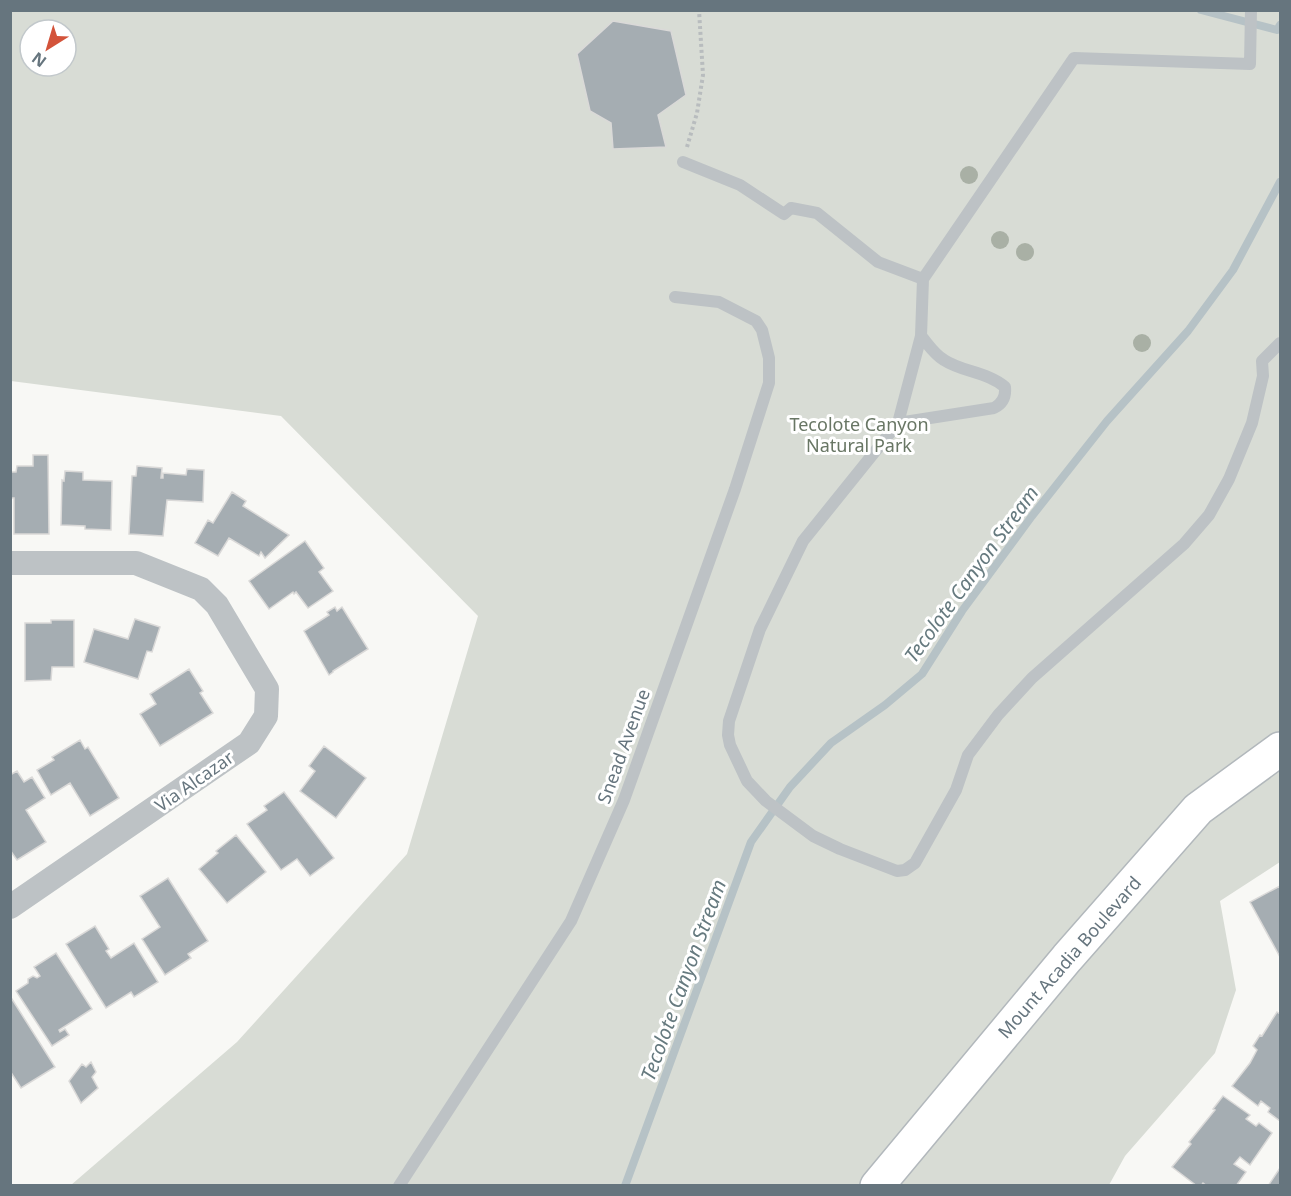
<svg xmlns="http://www.w3.org/2000/svg" width="1291" height="1196" font-family="'Noto Sans',sans-serif">
<style>
.green{fill:#d8dcd5;fill-rule:evenodd}
.lines{fill:none;stroke-linecap:round;stroke-linejoin:round}
.stream{stroke:#b6c2c6;stroke-width:8}
.building{fill:#a5adb2;stroke:#dad9d8;stroke-width:1.5}
.secondary-casing{stroke:#b2b8bc;stroke-width:36}
.path{stroke:#b8bcbe;stroke-width:4;stroke-dasharray:3 3;stroke-linecap:butt}
.service{stroke:#bdc2c5;stroke-width:12}
.minor{stroke:#bdc2c5;stroke-width:24}
.secondary{stroke:#fff;stroke-width:33}
.tree{fill:#a9b0a5}
.labels{text-anchor:middle;dominant-baseline:central;stroke-width:6;stroke-linejoin:round;paint-order:stroke}
.park-label{font-size:18px;fill:#687664;stroke:#fff}
.street-label{font-size:18px;fill:#66757e;stroke:#fff}
.water-label{font-size:20px;font-style:italic;fill:#667a7f;stroke:#fff}
</style>
<rect width="100%" height="100%" fill="#f8f8f5"/>
<path class="green" d="M11 11H1280V862L1220 901 1236 990 1215 1053 1125 1156 1109 1185H71L237 1042 407 854 478 616 281 416 11 381ZM30 30H66V66H30Z"/>
<g class="lines">
<path class="stream" d="M1201 10 1277 30 1280 25
M625 1186 751 842 790 787 831 743 885 705 922 674 962 611 1032 516 1107 421 1188 331 1233 270 1280 182"/>
</g>
<path class="building" d="M613 21 671 31 686 95 658 115 666 147 613 149 611 123 590 111 577 54Z
M33 455H48L49 534H14V498H10V472H16L17 466H33Z
M137 466 162 468 161 478H163V473L186 475 187 469 204 470 203 502 167 500 163 536 129 534 132 476H136Z
M65 471 83 472V480L112 481 111 530 85 529V526L61 525 62 480 64 481Z
M232 492 246 501 243 506 289 535 265 558 261 552 259 556 229 538 218 556 195 543 208 520 213 523Z
M305 541 324 568 319 572 333 591 308 608 296 592 294 594 293 592 269 609 249 581Z
M335 607 337 611 342 607 368 649 333 671V672L329 675 304 631 329 615 327 612Z
M135 619 160 627 152 652 147 651 138 679 84 662 94 629 128 639Z
M51 620H74V667H52L51 680 25 681V623H51Z
M189 669 203 691 200 693 213 713 160 746 140 714 156 704 150 694Z
M80 740 85 749 88 747 119 798 90 816 70 783 51 795 37 770 54 760 52 757Z
M324 746 366 778 336 818 300 791 315 771 309 766Z
M17 771 24 782 32 777 45 798 26 810 46 842 17 860 10 850V775Z
M284 792 334 858 310 876 297 859 281 870 247 824 267 810 264 806Z
M236 835 266 872 227 903 199 869 218 853 216 851Z
M168 878 208 941 188 954 191 958 165 975 142 939 160 927 140 896Z
M1280 886V957L1250 902Z
M95 926 109 949 106 951 111 958 134 943 158 982 134 997 131 992 106 1008 66 944Z
M56 953 92 1009 59 1030 60 1032 65 1029 69 1035 52 1046 16 991 28 983V979L33 976 37 978 40 976 34 967Z
M10 996 55 1067 21 1088 10 1071Z
M1277 1012 1280 1014V1121L1268 1112 1270 1108 1261 1101 1258 1106 1232 1086 1250 1063 1257 1050 1253 1046 1260 1035 1262 1036Z
M91 1062 96 1072 92 1077 98 1088 81 1103 69 1081 82 1064 86 1067Z
M1223 1096 1250 1115 1246 1119 1256 1126 1259 1123 1272 1133 1250 1165 1240 1157 1234 1164 1246 1172 1236 1186H1207L1203 1183 1201 1186H1197L1172 1167 1191 1144 1189 1142 1215 1110 1213 1109Z
M1280 1168V1186H1268Z"/>
<g class="lines">
<g class="secondary-casing">
<path id="secondary" d="M877 1186 1067 958 1198 809 1280 749"/>
</g>
<path class="path" d="M687 147 697 113 703 75 699 10"/>
<path class="service" d="M683 162 740 185 784 214 791 208 817 213 878 262 923 279 921 336C928 344 934 354 944 360 962 372 988 372 1005 387 1006 397 1002 404 994 408L898 423 803 541 760 629 729 721 728 735 730 745 747 781 766 801 813 836 840 849 897 871 905 870 915 863 956 790 968 755 998 715 1032 678 1184 544 1209 515 1229 479 1252 423 1263 376 1262 361 1280 343
M923 279 1074 58 1250 64 1251 10
M898 423 921 336
M399 1186 571 921 624 800 735 489 769 383V358L762 330 756 321 719 302 675 297"/>
<path class="minor" d="M10 563H136L201 589 217 605 267 689 266 716 249 743 10 907"/>
<use href="#secondary" class="secondary"/>
</g>
<g class="tree">
<circle cx="969" cy="175" r="9"/>
<circle cx="1000" cy="240" r="9"/>
<circle cx="1025" cy="252" r="9"/>
<circle cx="1142" cy="343" r="9"/>
</g>
<g class="labels">
<g class="park-label">
<text x="859" y="424">Tecolote Canyon<tspan x="859" dy="21">Natural Park</tspan></text>
</g>
<g class="street-label">
<text transform="translate(623 746) rotate(-70)">Snead Avenue</text>
<text transform="translate(194 781) rotate(-35)">Via Alcazar</text>
<text transform="translate(1069 957) rotate(-49)">Mount Acadia Boulevard</text>
</g>
<g class="water-label">
<text transform="translate(971 574) rotate(-54)">Tecolote Canyon Stream</text>
<text transform="translate(683 980) rotate(-70)">Tecolote Canyon Stream</text>
</g>
</g>
<rect width="1291" height="1196" fill="none" stroke="#66757e" stroke-width="24"/>
<g transform="translate(48 48) rotate(217)"><circle r="28" fill="#ffffff" stroke="#c2c8cb" stroke-width="1.5"/>
<path d="M0-4.5L10 22L0 15L-10 22Z" fill="#d3533a"/>
<text y="-9" font-size="16" font-weight="bold" text-anchor="middle" fill="#66757e">N</text>
</g>
</svg>
